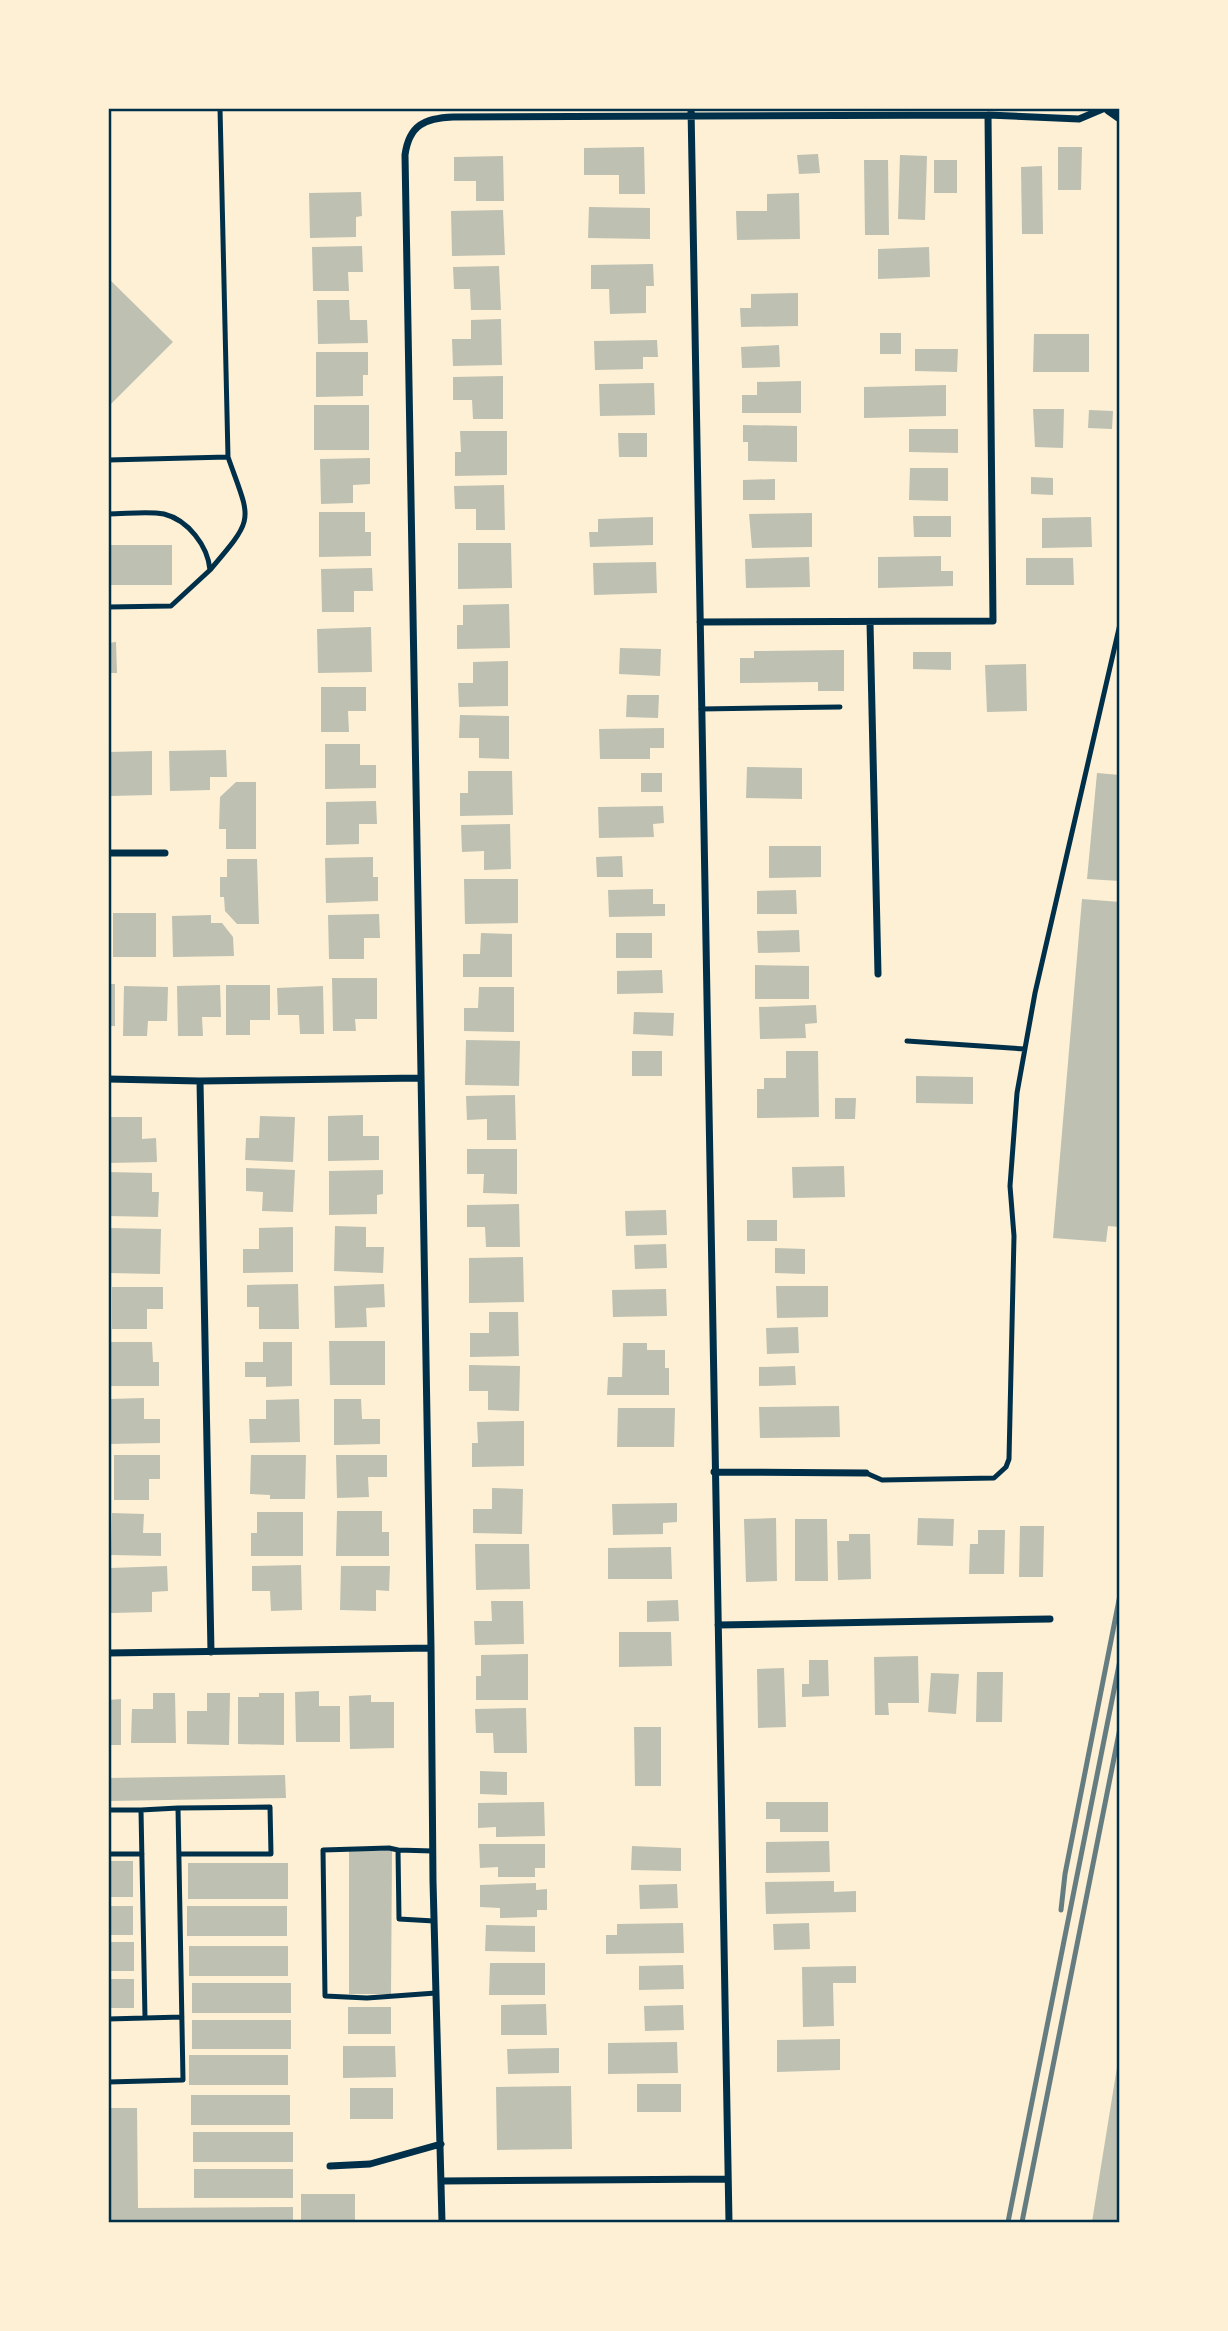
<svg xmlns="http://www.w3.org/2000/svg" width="1228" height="2331" font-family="'Roboto Condensed',sans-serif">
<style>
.building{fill:#bec0b2}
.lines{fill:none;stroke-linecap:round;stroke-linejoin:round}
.service{stroke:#003049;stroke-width:5}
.minor{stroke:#003049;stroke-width:7}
.secondary{stroke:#003049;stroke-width:14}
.rail{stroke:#657d81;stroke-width:5}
.neatline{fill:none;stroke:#003049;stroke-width:2.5}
</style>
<rect width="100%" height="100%" fill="#fdf0d5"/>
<path class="building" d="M644 147 645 194H619V175H584V148Z
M1058 147H1082L1081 190H1058Z
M818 154 820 173 799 174 797 155Z
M900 155 927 156 925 220 898 219Z
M503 156 504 201H476V181H454V157Z
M864 160H888L889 235H865Z
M934 160H957V193H934Z
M1042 166 1043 234H1022L1021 167Z
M361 192 362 216 356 217V237L310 238 309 193Z
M799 193 800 239 737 240 736 211H767V194Z
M589 207 650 208V239L588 238Z
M503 210 505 255 452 256 451 211Z
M362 246 363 272H348L349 291H313L312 247Z
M929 247 930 277 878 279V249Z
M653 264 654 286H646V313L610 314 609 289H591V265Z
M499 266 501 310H471L470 289H454L453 267Z
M108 278 173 342 108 407Z
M798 293V326L741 327 740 308H751V294Z
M317 300H349L350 320H367L368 343 318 344Z
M501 319 502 365 453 366 452 339H471V320Z
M880 333H901V354H880Z
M1034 334H1089V372H1033Z
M657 340 658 357H643V369L595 370 594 341Z
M779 345 780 367 742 368 741 347Z
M915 349H958L957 372 915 371Z
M316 352H368V375H363V396L316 397Z
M503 376V419H473L472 400H453V377Z
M801 381V413H742V395H757V382Z
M654 383 655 415 600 416 599 384Z
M946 385V416L864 418V387Z
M314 405H369V450H314Z
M1033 409H1064L1063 448 1035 447Z
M1089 410 1113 411 1112 429 1088 428Z
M743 425 797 426V462L748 461V442H743Z
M909 429H958V453L909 452Z
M460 431H507V475L455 476V452H461Z
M618 433H647V457H619Z
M370 458V484L353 485V503L321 504 320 459Z
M910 468H948V501L909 500Z
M1031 477 1053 478V495L1031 494Z
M775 479V500H743V480Z
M504 485 505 530H476V509H455L454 486Z
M319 512H365V532H371V556L319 557Z
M812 513V547L752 548 749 514Z
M913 516H951V537H914Z
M653 517V545L590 547 589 532H598V519Z
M1091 517 1092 547 1042 548V518Z
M458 543H511L512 588 458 589Z
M108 545H172V585H108Z
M941 556V571H953V586L878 588V557Z
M809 557 810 587 746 588 745 559Z
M1026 558H1073L1074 585H1026Z
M656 562 657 593 594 595 593 563Z
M372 568 373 591H354V612H322L321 569Z
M509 604 510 648 457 649V625H463V605Z
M371 627 372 672 318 673 317 629Z
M116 642 117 673H108V643Z
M620 648 661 649 660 676 619 674Z
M844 650V691H818V682L740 683V658H754V651Z
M913 652H951V670L913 669Z
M508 661V706L459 707 458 683H473V662Z
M1026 664 1027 711 987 712 985 665Z
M321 687H366V711H348L349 732H321Z
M627 695H659L658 718 626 717Z
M460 715 509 716V759L479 758V738H459Z
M664 728V748H650V759H600L599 729Z
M325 744H360V765H376V788L325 789Z
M226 750 227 777H210V790L170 791 169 751Z
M152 751V795L110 796 109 752Z
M747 767 802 768V799L746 798Z
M468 771H512L513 815 460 816V793H468Z
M641 773H662V792H641Z
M1097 773 1120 775V881L1087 879Z
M236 782H256V849H226V829H219L220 797Z
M376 801 377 824H359V844L326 845V802Z
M663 806 664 823 653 824 654 837 599 838 598 807Z
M510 824 511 869 484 870V851L462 852 461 825Z
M769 846H821V877L769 878Z
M622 856 623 877H597L596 857Z
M373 857V877H378V901L326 903 325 858Z
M227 859H257L259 924H237L225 911 224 897H220V877H227Z
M464 879H518V923L465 924Z
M653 889V904H665V916L609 917 608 890Z
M796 890 797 914H757V891Z
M1082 899 1120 902V1227L1108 1226 1106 1242 1053 1238Z
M113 913H156V957H113Z
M379 914 380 938H364V959H329L328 915Z
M211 915V923H222L233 937 234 956 173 957 172 916Z
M799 930 800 952 758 953 757 931Z
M481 933 512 934V977H463V954H480Z
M616 933H652V958H616Z
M755 965 809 966V999H755Z
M662 970 663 993 617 994V971Z
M332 978H377V1019H355L356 1031H333Z
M108 984H115V1026H108Z
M220 985 221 1017H202L203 1036H178L177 986Z
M226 985H270V1020H250V1035H226Z
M124 986 168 987 167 1021H148L147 1036H123Z
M323 986 324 1034H300L299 1015H278L277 988Z
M479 987H514V1032L464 1031V1008H478Z
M816 1005 817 1023 805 1024 806 1038 760 1039 759 1007Z
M634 1012 674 1013 673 1036 633 1034Z
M466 1040 520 1041 519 1086 465 1085Z
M632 1051H662V1076H632Z
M786 1051H818L819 1117 757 1118V1089H764V1078H786Z
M916 1076 973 1077V1104L916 1103Z
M515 1095 516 1140H487V1119L467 1120 466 1096Z
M835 1098H856L855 1119H835Z
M363 1115V1136H379V1160L328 1161V1116Z
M260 1116 295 1117 293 1162 245 1160 246 1138H259Z
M108 1117H142V1139L156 1138 157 1162 108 1163Z
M467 1149H517V1194L483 1193 484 1174H467Z
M844 1166 845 1197 793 1198 792 1167Z
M246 1168 295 1170 293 1212 262 1211 263 1192 246 1191Z
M383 1170V1194L377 1195V1214L329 1215V1171Z
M108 1172 152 1173V1192H159L158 1217 108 1216Z
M519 1204 520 1247H486L485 1227H467V1205Z
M666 1210 667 1235 626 1236 625 1211Z
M747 1220H777V1241H747Z
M335 1226 366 1227V1247H384L383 1273 334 1271Z
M293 1227V1272L243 1273V1249H259V1228Z
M108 1228 161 1229 160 1274 108 1273Z
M666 1244 667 1268 635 1269 634 1245Z
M775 1248 805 1249V1274L775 1273Z
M523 1257 524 1302 469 1303V1258Z
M298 1284 299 1329H259V1307H247V1285Z
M384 1284 385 1307 366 1308 367 1327 335 1328 334 1286Z
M776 1286H828V1317L777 1318Z
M112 1287H163V1309H147V1329H112Z
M666 1289 667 1316 613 1317 612 1290Z
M489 1312H518L519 1356 470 1357V1333H489Z
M798 1327 799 1353 767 1354 766 1328Z
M329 1341H385V1385H330Z
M108 1342H152L153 1362H159V1386H108Z
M263 1342H292V1386L266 1387V1377H245V1362H263Z
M623 1343H647V1350H665V1368H669V1395H607L608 1377H622Z
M469 1365 520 1366 519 1411 488 1410V1391H469Z
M795 1366 796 1385 759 1386V1367Z
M144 1398V1419H160V1443L109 1444V1399Z
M299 1399 300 1442 250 1443 249 1419H266V1400Z
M334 1399H361L362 1419H380V1444L334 1445Z
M839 1406 840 1437 760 1438 759 1407Z
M618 1408H675L674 1447H617Z
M524 1421V1466L472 1467V1443H478L477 1422Z
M114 1455H160V1479H149V1500H114Z
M251 1455H306L305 1499H270V1495L250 1494Z
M336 1455H387V1477H368L369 1497 337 1498Z
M492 1488 523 1489 522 1534 473 1533V1509H492Z
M677 1503V1522L663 1523V1534L613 1535 612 1504Z
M337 1511H382V1532H389V1556H336Z
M257 1512H303V1556H251V1533H257Z
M112 1513 144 1514 143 1533H161V1556L111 1555Z
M776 1518 777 1581 746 1582 744 1519Z
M918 1518 954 1519 953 1546 917 1545Z
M795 1519H827L828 1581H795Z
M1020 1526H1044L1043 1577H1019Z
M978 1530H1005L1004 1574H969L970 1544H978Z
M849 1534H870L871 1579 838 1580 837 1541H849Z
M475 1544H529L530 1589 476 1590Z
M671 1547 672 1579H608V1548Z
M301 1565 302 1610 271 1611 270 1591H252V1566Z
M167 1566 168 1591 152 1592V1612L111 1613 110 1568Z
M341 1566H390L389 1591 376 1590V1611L340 1610Z
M678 1600 679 1621 647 1622V1601Z
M491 1601H523L524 1644 475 1645 474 1621H492Z
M619 1632H671L672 1666 619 1667Z
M528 1654V1700H476V1676H481V1655Z
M918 1656 919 1703H888L889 1715H875L874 1657Z
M809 1660H828L829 1696 802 1697V1684H809Z
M784 1668 786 1727 758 1728 757 1669Z
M977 1672H1003L1002 1722H976Z
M931 1673 959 1674 956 1714 928 1712Z
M319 1691V1706H340V1742H296L295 1692Z
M153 1693H175L176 1743H131L132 1709H153Z
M207 1693H230L229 1745 187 1744V1711H207Z
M259 1693H284V1745L238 1744V1697H259Z
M371 1695V1702H394V1748L350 1749 349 1696Z
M121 1699V1745H108V1700Z
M526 1708 527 1753H494L493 1733H476L475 1709Z
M634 1727H661V1786H635Z
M480 1771 507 1772V1795L480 1794Z
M285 1775 286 1798 108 1801V1778Z
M544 1802 545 1836 496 1837V1827L478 1828V1803Z
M766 1802H828V1832H780V1819H766Z
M829 1841 830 1872 766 1873V1842Z
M479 1844H545V1868H535V1877H498V1867L480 1868Z
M632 1846 681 1848V1871L631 1870Z
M349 1851H392L391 1994H349Z
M108 1861H133V1897H108Z
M188 1863H288V1899H188Z
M834 1881V1892L856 1891V1912L766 1914 765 1882Z
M536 1883V1890L547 1889V1910H537V1917L500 1918V1908L480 1907V1885Z
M677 1884 678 1908 640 1909 639 1885Z
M108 1906H133V1935H108Z
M187 1906H287V1936H187Z
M683 1923 684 1953 606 1954V1935H617V1924Z
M809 1923 810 1949 774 1950 773 1924Z
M486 1925 535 1926V1952L485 1951Z
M108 1942H134V1971H108Z
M189 1946H288V1976H189Z
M490 1963H545V1995H489Z
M683 1965 684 1989 639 1990V1966Z
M856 1966V1983H833L834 2026 803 2027 802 1967Z
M108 1979H134V2008H108Z
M192 1983H291V2013H192Z
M546 2004 547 2035H501V2005Z
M683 2005 684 2030 645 2031 644 2006Z
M348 2007H391V2034H348Z
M192 2020H291V2049H192Z
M840 2039V2070L777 2072V2040Z
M677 2042 678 2073 608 2074V2043Z
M343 2046H395L396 2077 343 2078Z
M559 2048V2073L508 2074 507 2049Z
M189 2055H288V2085H189Z
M1118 2061 1120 2222H1092Z
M637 2084H681V2112H637Z
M571 2086 572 2149 497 2150 496 2087Z
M350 2088H393V2119H350Z
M191 2095H290V2125H191Z
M108 2108H137L138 2208 293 2207V2222H108Z
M193 2132H293V2162H193Z
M194 2169H293V2198H194Z
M301 2194H355V2222H301Z"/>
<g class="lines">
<path class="service" d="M108 460 228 457 220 108
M108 514C126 514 147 511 164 514 188 520 208 546 210 570L171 606 108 607
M210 570C256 516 251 522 228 457
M701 709 840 707
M907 1041 1025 1049
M866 1473 882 1480 994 1478 1006 1467 1009 1459 1014 1236 1010 1186 1017 1093 1035 993 1120 624
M108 1810H141L145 2018
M141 1810 178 1808
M398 1850 389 1848 323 1850 325 1996 367 1998 436 1993
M433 1851 398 1850 399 1919 434 1921
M108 1854H142
M108 2019 182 2017
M108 2082 183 2080 178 1808 270 1807 271 1854H179"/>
<path class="minor" d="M691 108 729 2222
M700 622 993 621 988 115
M870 622 878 974
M108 853H165
M108 1079 200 1081 421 1078
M200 1081 211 1652
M714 1472 866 1473
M718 1625 1050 1619
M108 1653 431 1648
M330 2166 370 2164 441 2144
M442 2181 728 2179
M442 2222 433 1881 431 1648 405 155C409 125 425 118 453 117L988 115 1079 119 1105 108"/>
<path class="secondary" d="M1110 108 1120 115"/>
<path class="rail" d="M1061 1910 1065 1874 1120 1595
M1008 2222 1120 1660
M1022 2222 1120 1728"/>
</g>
<rect width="1228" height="2331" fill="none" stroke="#fdf0d5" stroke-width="220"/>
<rect x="110" y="110" width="1008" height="2111" class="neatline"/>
</svg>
